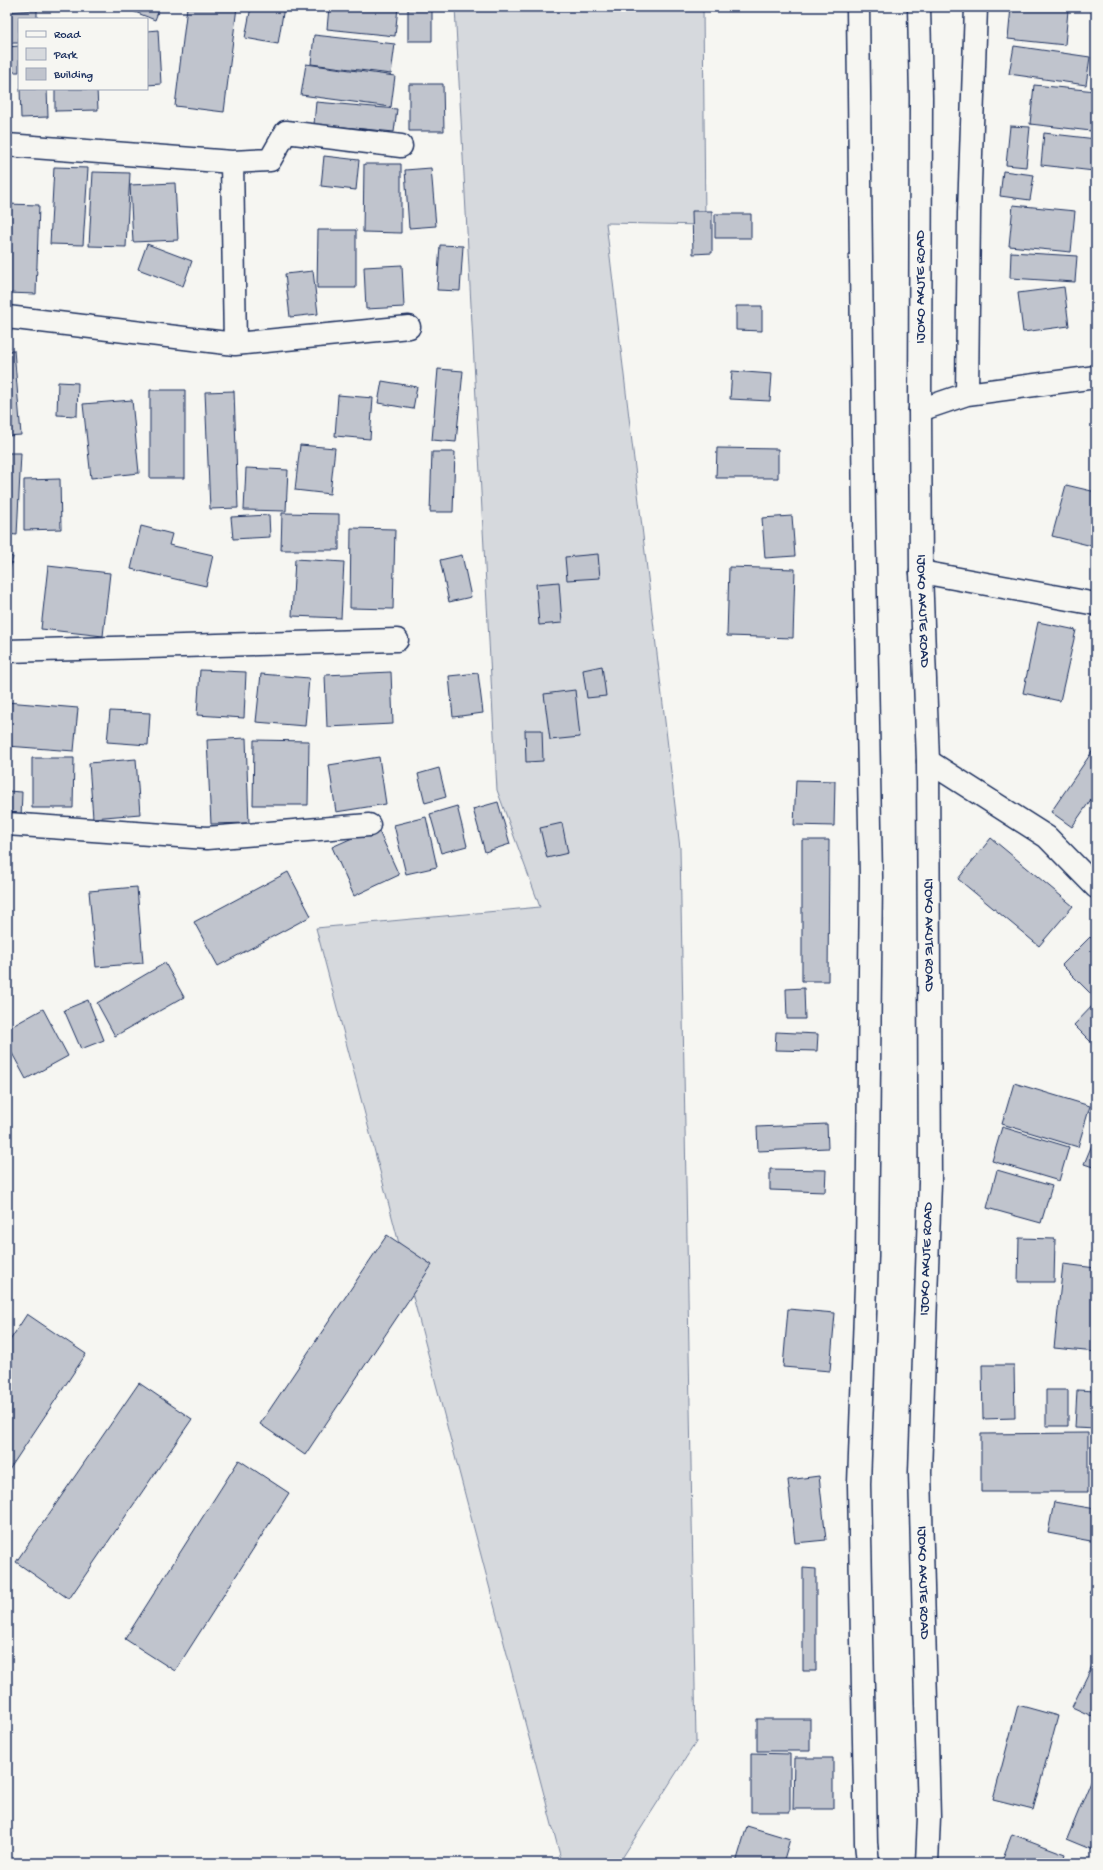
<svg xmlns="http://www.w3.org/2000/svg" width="1103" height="1870" font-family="'Gochi Hand',sans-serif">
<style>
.green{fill:#d6d9dd;stroke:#78849e}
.building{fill:#c0c4cd;stroke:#1b2f5e}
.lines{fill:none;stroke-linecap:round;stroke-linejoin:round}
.minor-casing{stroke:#1b2f5e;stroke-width:25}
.major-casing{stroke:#1b2f5e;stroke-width:25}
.minor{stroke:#f6f6f2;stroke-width:22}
.major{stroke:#f6f6f2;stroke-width:22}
.labels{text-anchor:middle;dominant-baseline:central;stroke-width:3.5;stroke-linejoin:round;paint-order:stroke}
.street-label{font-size:14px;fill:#1b2f5e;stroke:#f6f6f2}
</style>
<rect width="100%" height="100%" fill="#f6f6f2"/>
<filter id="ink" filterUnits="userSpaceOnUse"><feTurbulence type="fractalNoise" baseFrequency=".025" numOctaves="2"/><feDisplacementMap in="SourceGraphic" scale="8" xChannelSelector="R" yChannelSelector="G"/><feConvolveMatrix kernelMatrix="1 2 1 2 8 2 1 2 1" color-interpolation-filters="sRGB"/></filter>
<g filter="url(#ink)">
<path class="green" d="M455 7H703L705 225 606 223 680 848 696 1742 619 1863H562L316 928 540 907 497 790Z"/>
<path class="building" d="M131 7H160L155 20 130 10Z
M187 7H237L224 112 175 106Z
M251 7H284L278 44 245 38Z
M329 7H398L395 36 327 29Z
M1011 7H1037L1068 10 1065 45 1008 39Z
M408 8H432V41H408Z
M37 10V19H19V43H7V12Z
M158 30 161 84 147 85V31Z
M314 35 395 44 391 74 311 64Z
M19 46V72H7V47Z
M1014 46 1090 57 1086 85 1009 74Z
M306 64 395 76 391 107 301 95Z
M409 84H443L444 131H409Z
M1034 85 1096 91 1091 131 1030 124Z
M20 89H47L48 117 21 118Z
M55 89H97L98 110 55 111Z
M316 102 397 109 394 132 314 124Z
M1010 126 1030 127 1026 167 1006 165Z
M1044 133 1096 139 1094 171 1041 165Z
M324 156 359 160 356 190 321 186Z
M364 164H401V233L363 232Z
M54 167 88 168 83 245 50 244Z
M431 168 436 226 409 228 405 170Z
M1003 171 1034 175 1030 200 1000 196Z
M93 172 130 173 126 247 89 246Z
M1092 176H1096V232H1094Z
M175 183 178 240 133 242 130 185Z
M7 204 39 205 36 294 7 293Z
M1013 205 1075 211 1071 252 1009 246Z
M692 211H712V253L693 254Z
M715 214H751V238H715Z
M318 230H356V288H317Z
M147 244 192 261 183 286 138 269Z
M440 245 463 246 460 291 437 290Z
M1011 252 1077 256 1075 282 1010 278Z
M402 265 404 307 366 309 364 267Z
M313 271 318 314 290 317 285 274Z
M1064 287 1069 326 1023 332 1018 293Z
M736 306H762V331L736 330Z
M7 350H14L21 435 7 436Z
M438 369 463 371 456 442 432 440Z
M732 371 772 374 770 401 730 399Z
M382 381 417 387 413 409 378 403Z
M58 382 78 383 77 416 57 415Z
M150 390H185V478H150Z
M234 391 238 508 210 509 205 392Z
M338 395 373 398 370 439 335 436Z
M132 400 139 473 91 478 83 404Z
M300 445 335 448 330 494 295 490Z
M717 448 778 449V478H716Z
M432 452H455L453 512H430Z
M7 453H21L17 535 7 534Z
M246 468 288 470 286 511 244 510Z
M60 479 61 529 24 530V480Z
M1066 485 1096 492V547L1052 536Z
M282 513 339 514V550H281Z
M269 515 270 537 233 539 231 517Z
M792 516 795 556 765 558 762 518Z
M141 526 172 534 169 545 213 555 206 586 131 569Z
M351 528 395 529 393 609 350 608Z
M598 554 600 578 567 580 565 557Z
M462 555 471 597 449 602 440 560Z
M7 556 13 557 7 580Z
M295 559 344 562 341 618 292 616Z
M48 566 110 573 103 636 41 629Z
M729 567 795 569 793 638 727 636Z
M559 582 562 623 539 625 536 584Z
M1038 622 1076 630 1060 701 1023 693Z
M602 666 606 696 587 698 583 670Z
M200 670 246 672 244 718 197 715Z
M391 672 393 724 327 727 325 675Z
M478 673 483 713 453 717 449 676Z
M261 674 309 678 305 726 256 722Z
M575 690 580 737 550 740 544 694Z
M7 702 78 708 74 751 7 746Z
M110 711 150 713 148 745 107 742Z
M525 730H542L543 761 526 762Z
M246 738 249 823 211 824 207 740Z
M254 740 309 741 308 805H253Z
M1096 746V792L1072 827 1051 812Z
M379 757 386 804 336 812 329 765Z
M32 758H74L73 808H32Z
M136 759 140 814 93 818 89 763Z
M439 768 446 797 425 803 418 774Z
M796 780 835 781 834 826 794 825Z
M7 791 22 792 21 818 7 817Z
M498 802 510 844 485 852 473 809Z
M457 806 467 846 441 853 430 814Z
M426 817 437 867 406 874 394 825Z
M562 823 568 853 547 858 540 828Z
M377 827 399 875 354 896 332 847Z
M991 838 1073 906 1039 946 958 879Z
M802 840H829L828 981H802Z
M288 872 311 916 218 966 194 922Z
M137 887 143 963 96 967 89 891Z
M1090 937 1096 943V991L1092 995 1062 965Z
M165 963 184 997 115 1036 97 1003Z
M804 988 805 1019H787L786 989Z
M88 1000 104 1040 81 1049 64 1010Z
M1096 1002V1047L1074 1025Z
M43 1009 68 1056 26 1079 7 1044V1029Z
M776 1032 818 1034 817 1051 775 1050Z
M1014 1083 1090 1106 1078 1147 1002 1124Z
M827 1124 828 1148 758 1151 757 1127Z
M1002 1127 1069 1147 1059 1181 992 1161Z
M1096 1135V1168L1084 1164Z
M770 1169 826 1170 825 1192 770 1190Z
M997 1170 1052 1186 1041 1223 987 1208Z
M387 1235 432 1265 305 1455 260 1424Z
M1019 1238 1055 1239 1054 1282H1018Z
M1063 1264 1096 1268V1352L1054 1348Z
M788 1309 835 1313 830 1371 783 1367Z
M27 1314 86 1354 7 1473V1345Z
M982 1365H1014L1015 1418 983 1419Z
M139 1383 192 1419 69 1599 16 1562Z
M1046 1390H1068V1426H1046Z
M1077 1390 1096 1391V1429L1075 1428Z
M1088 1433V1492H981V1434Z
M239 1460 289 1493 175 1671 125 1639Z
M819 1476 826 1540 795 1543 788 1480Z
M1054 1502 1096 1509V1542L1048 1533Z
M803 1568 816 1569V1671H803Z
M1096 1581V1597L1089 1593Z
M1093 1664 1096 1665V1718L1072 1707Z
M1018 1705 1058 1716 1033 1810 993 1800Z
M757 1719H810V1751H757Z
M751 1753 790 1754V1812H751Z
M794 1758H833V1809H793Z
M1096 1769V1851L1067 1839Z
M747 1826 790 1839 783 1863H736Z
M1012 1834 1065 1854 1062 1863H1001Z"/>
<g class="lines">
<g class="minor-casing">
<path id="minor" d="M7 145 232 162 270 160 286 132 401 146
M232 162 235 344 409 327
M7 317 235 344
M967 394 969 213 976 7
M920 410 967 394 1096 377
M921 572 1096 604
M7 651 397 640
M928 761 1047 837 1096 887
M7 824 207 838 369 825"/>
</g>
<g class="major-casing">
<g id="major">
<path d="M858 7 864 517 871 877 867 1256 859 1484 866 1843 868 1863"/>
<path id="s1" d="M919 7 921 97 920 410 921 572 928 761 930 1182 920 1472 929 1817 927 1863"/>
</g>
</g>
<use href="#minor" class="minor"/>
<use href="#major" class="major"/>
</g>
</g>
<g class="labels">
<g class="street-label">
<text transform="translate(921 287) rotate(-90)">IJOKO AKUTE ROAD</text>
<text stroke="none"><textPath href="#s1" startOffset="604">IJOKO AKUTE ROAD</textPath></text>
<text stroke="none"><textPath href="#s1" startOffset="928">IJOKO AKUTE ROAD</textPath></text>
<text transform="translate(927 1259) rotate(-88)">IJOKO AKUTE ROAD</text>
<text stroke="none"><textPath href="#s1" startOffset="1576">IJOKO AKUTE ROAD</textPath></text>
</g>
</g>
<rect width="1103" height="1870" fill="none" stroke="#f6f6f2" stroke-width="24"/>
<rect x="12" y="12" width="1079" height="1846" fill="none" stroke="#1b2f5e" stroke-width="1.5" filter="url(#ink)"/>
<rect x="18" y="18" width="130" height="72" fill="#f6f6f2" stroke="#9ea6b7"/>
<rect x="26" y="31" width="20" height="6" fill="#f6f6f2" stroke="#9ea6b7"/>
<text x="54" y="38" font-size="12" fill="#1b2f5e">Road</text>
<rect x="26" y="48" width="20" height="12" fill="#d6d9dd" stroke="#9ea6b7"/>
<text x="54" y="58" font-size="12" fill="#1b2f5e">Park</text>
<rect x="26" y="68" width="20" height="12" fill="#c0c4cd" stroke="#9ea6b7"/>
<text x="54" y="78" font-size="12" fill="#1b2f5e">Building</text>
</svg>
